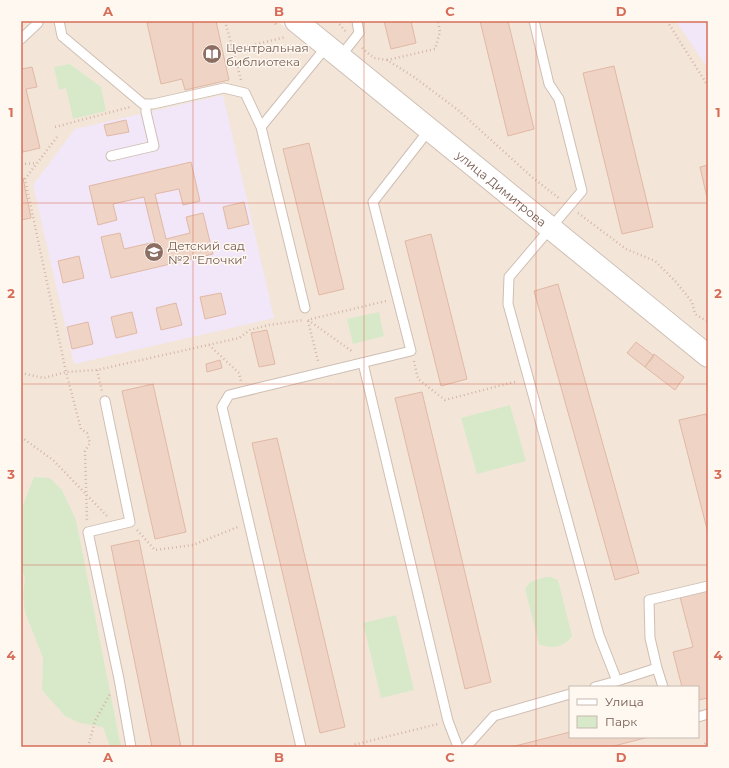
<svg xmlns="http://www.w3.org/2000/svg" width="729" height="768" font-family="Montserrat,sans-serif">
<style>
.residential{fill:#f3e6d9;fill-rule:evenodd}
.education{fill:#f1e7f8}
.green{fill:#d8e9c9}
.building{fill:#efd3c4;stroke:#e1b8a5}
.lines{fill:none;stroke-linecap:round;stroke-linejoin:round}
.service-casing{stroke:#cfbeb3;stroke-width:11}
.tertiary-casing{stroke:#cfbeb3;stroke-width:24}
.path{stroke:#d5b6a7;stroke-width:2.5;stroke-dasharray:1 3;stroke-linecap:butt}
.service{stroke:#fff;stroke-width:9}
.tertiary{stroke:#fff;stroke-width:22}
.grid{fill:none;stroke:#d76d58;stroke-width:1;stroke-opacity:0.55}
.labels{text-anchor:middle;dominant-baseline:central;stroke-width:3;stroke-linejoin:round;paint-order:stroke}
.education-label{font-size:12px;fill:#785e54;stroke:#fef8f1;text-anchor:start}
.street-label{font-size:12px;fill:#755a4f;stroke:#fef8f1}
.neatline{fill:none;stroke:#d76d58;stroke-width:1.5}
.grid-label{font-size:13px;text-anchor:middle;font-weight:bold;fill:#d76d58}
</style>
<rect width="100%" height="100%" fill="#fbf4eb"/>
<path class="residential" d="M21 21H277L515 212 708 369V747H21ZM570 687H698V737H570Z
M315 21H708V340L409 98Z"/>
<path class="education" d="M676 21H708V67L703 61Z
M223 95 274 318 74 364 33 185 75 129Z"/>
<path class="green" d="M70 64 101 87 106 111 73 119 66 88 59 90 54 67Z
M379 312 384 336 353 344 347 319Z
M510 405 526 461 477 474 461 418Z
M34 477 50 478 62 490 76 520 121 747H110L103 727 80 723 65 716 42 690 43 658 25 612 23 595 25 578 21 569V506L22 507Z
M545 577H550L558 580 572 636C565 647 551 650 539 644L525 589 530 582Z
M396 615 414 690 381 698 363 623Z"/>
<path class="building" d="M157 21H216L229 80 185 90 182 79 161 84 147 23Z
M384 21H411L416 43 391 49Z
M480 21H508L534 129 508 136Z
M614 66 653 227 622 234 583 73Z
M32 67 37 87 26 89 40 148 23 152 21 144V69Z
M126 120 129 132 107 136 104 125Z
M309 143 344 289 319 295 283 149Z
M191 162 200 201 183 205 179 189 155 194 166 239 190 233 186 217 203 213 213 254 111 278 101 237 120 233 124 249 155 242 144 197 113 204 117 220 98 225 89 186Z
M708 165V202L700 167Z
M23 178 31 218 21 220V179Z
M244 202 249 224 228 229 223 207Z
M431 234 467 379 441 386 405 241Z
M79 256 84 278 63 283 58 261Z
M558 284 639 573 615 580 534 291Z
M221 293 226 314 205 319 200 297Z
M176 303 182 325 161 330 156 308Z
M132 312 137 333 116 338 111 317Z
M88 322 93 344 72 349 67 327Z
M267 330 275 364 259 367 251 333Z
M636 342 654 356 645 367 627 353Z
M654 354 684 377 675 390 645 367Z
M220 360 222 368 207 372 206 364Z
M153 384 186 532 155 539 122 391Z
M422 392 491 682 465 689 395 398Z
M706 414 708 423V533L679 420Z
M277 438 345 727 320 733 252 443Z
M139 540 181 747H152L111 546Z
M708 590V698L698 700V687H682L673 652 693 647 680 597Z
M570 732V737H649L610 747H511Z"/>
<g class="lines">
<g class="service-casing">
<path id="service" d="M59 21 62 36 143 104H153L224 88 245 93 261 127 327 46
M534 21 549 84 559 99 582 191 509 277 508 304 599 635 617 681 595 687
M21 39 38 23
M340 57 359 33 357 21
M261 127 305 308
M111 156 154 146 146 112V104
M363 363 448 721 458 747
M105 401 130 522 88 532 119 679 131 747
M657 668 650 638 649 600 708 586
M617 681 657 668 663 687
M698 717 708 714
M301 747 222 407 229 395 411 351 373 202 429 130
M466 747 494 716 570 694"/>
</g>
<g class="tertiary-casing">
<g id="tertiary">
<path id="s1" d="M296 21 708 356"/>
</g>
</g>
<path class="path" d="M225 21 241 80
M272 21 278 26
M337 21 346 32
M667 21 708 86
M362 48 374 58 387 60 414 77 458 110 533 178 560 199
M232 50 286 37
M387 60 435 49 440 32 438 21
M55 127 130 107
M57 137 25 179 66 372 81 429 87 433 90 443 85 451 87 520
M21 164 36 163
M578 213 626 249 655 261 676 282 692 302 695 314 708 322
M311 319 386 301
M308 320 353 352
M308 321 318 361
M209 345 239 373 241 381
M414 361 418 379 445 400 518 381
M97 370 102 391
M21 373 44 378 66 372 97 370 239 338 250 330 269 325 304 320
M21 437 53 460 107 516
M137 530 155 550 193 545 238 527
M21 657V661
M88 747 95 721 110 694
M352 747 353 745 438 724
M702 747 708 741"/>
<use href="#service" class="service"/>
<use href="#tertiary" class="tertiary"/>
</g>
<path class="grid" d="M193 21V747M364 21V747M536 21V747M21 203H708M21 384H708M21 565H708"/>
<defs>
<g id="library-disc" transform="scale(1)"><circle r="9.5" fill="#8d6e63" stroke="#fef8f1"/><path d="M-6-4Q-3-5.5-.7-3.5V5Q-3 3-6 4ZM6-4Q3-5.5 .7-3.5V5Q3 3 6 4Z" fill="#fff"/></g>
<g id="school-disc" transform="scale(1)"><circle r="9.5" fill="#8d6e63" stroke="#fef8f1"/><path d="M0-5L7-2L0 1L-7-2ZM-4 1L0 2.5L4 1V4Q0 6-4 4Z" fill="#fff"/></g>
</defs>
<g fill-rule="evenodd">
<use href="#library-disc" x="212" y="54"/>
<use href="#school-disc" x="154" y="252"/>
</g>
<g class="labels">
<g class="education-label">
<text x="226" y="47">Центральная<tspan x="226" dy="14">библиотека</tspan></text>
<text x="168" y="245">Детский сад<tspan x="168" dy="14">№2 "Елочки"</tspan></text>
</g>
<g class="street-label">
<text stroke="none"><textPath href="#s1" startOffset="265">улица Димитрова</textPath></text>
</g>
</g>
<rect width="729" height="768" fill="none" stroke="#fef8f1" stroke-width="44"/>
<rect x="569" y="686" width="130" height="52" fill="#fef8f1" stroke="#c7b9b0"/>
<rect x="577" y="699" width="20" height="6" fill="#ffffff" stroke="#c7b9b0"/>
<text x="605" y="706" font-size="12" fill="#755a4f">Улица</text>
<rect x="577" y="716" width="20" height="12" fill="#d8e9c9" stroke="#c7b9b0"/>
<text x="605" y="726" font-size="12" fill="#755a4f">Парк</text>
<rect x="22" y="22" width="685" height="724" class="neatline"/>
<g class="grid-label">
<text x="108" y="16">A</text>
<text x="279" y="16">B</text>
<text x="450" y="16">C</text>
<text x="621" y="16">D</text>
<text x="11" y="117">1</text>
<text x="718" y="117">1</text>
<text x="11" y="298">2</text>
<text x="718" y="298">2</text>
<text x="11" y="479">3</text>
<text x="718" y="479">3</text>
<text x="11" y="660">4</text>
<text x="718" y="660">4</text>
<text x="108" y="762">A</text>
<text x="279" y="762">B</text>
<text x="450" y="762">C</text>
<text x="621" y="762">D</text>
</g>
</svg>
